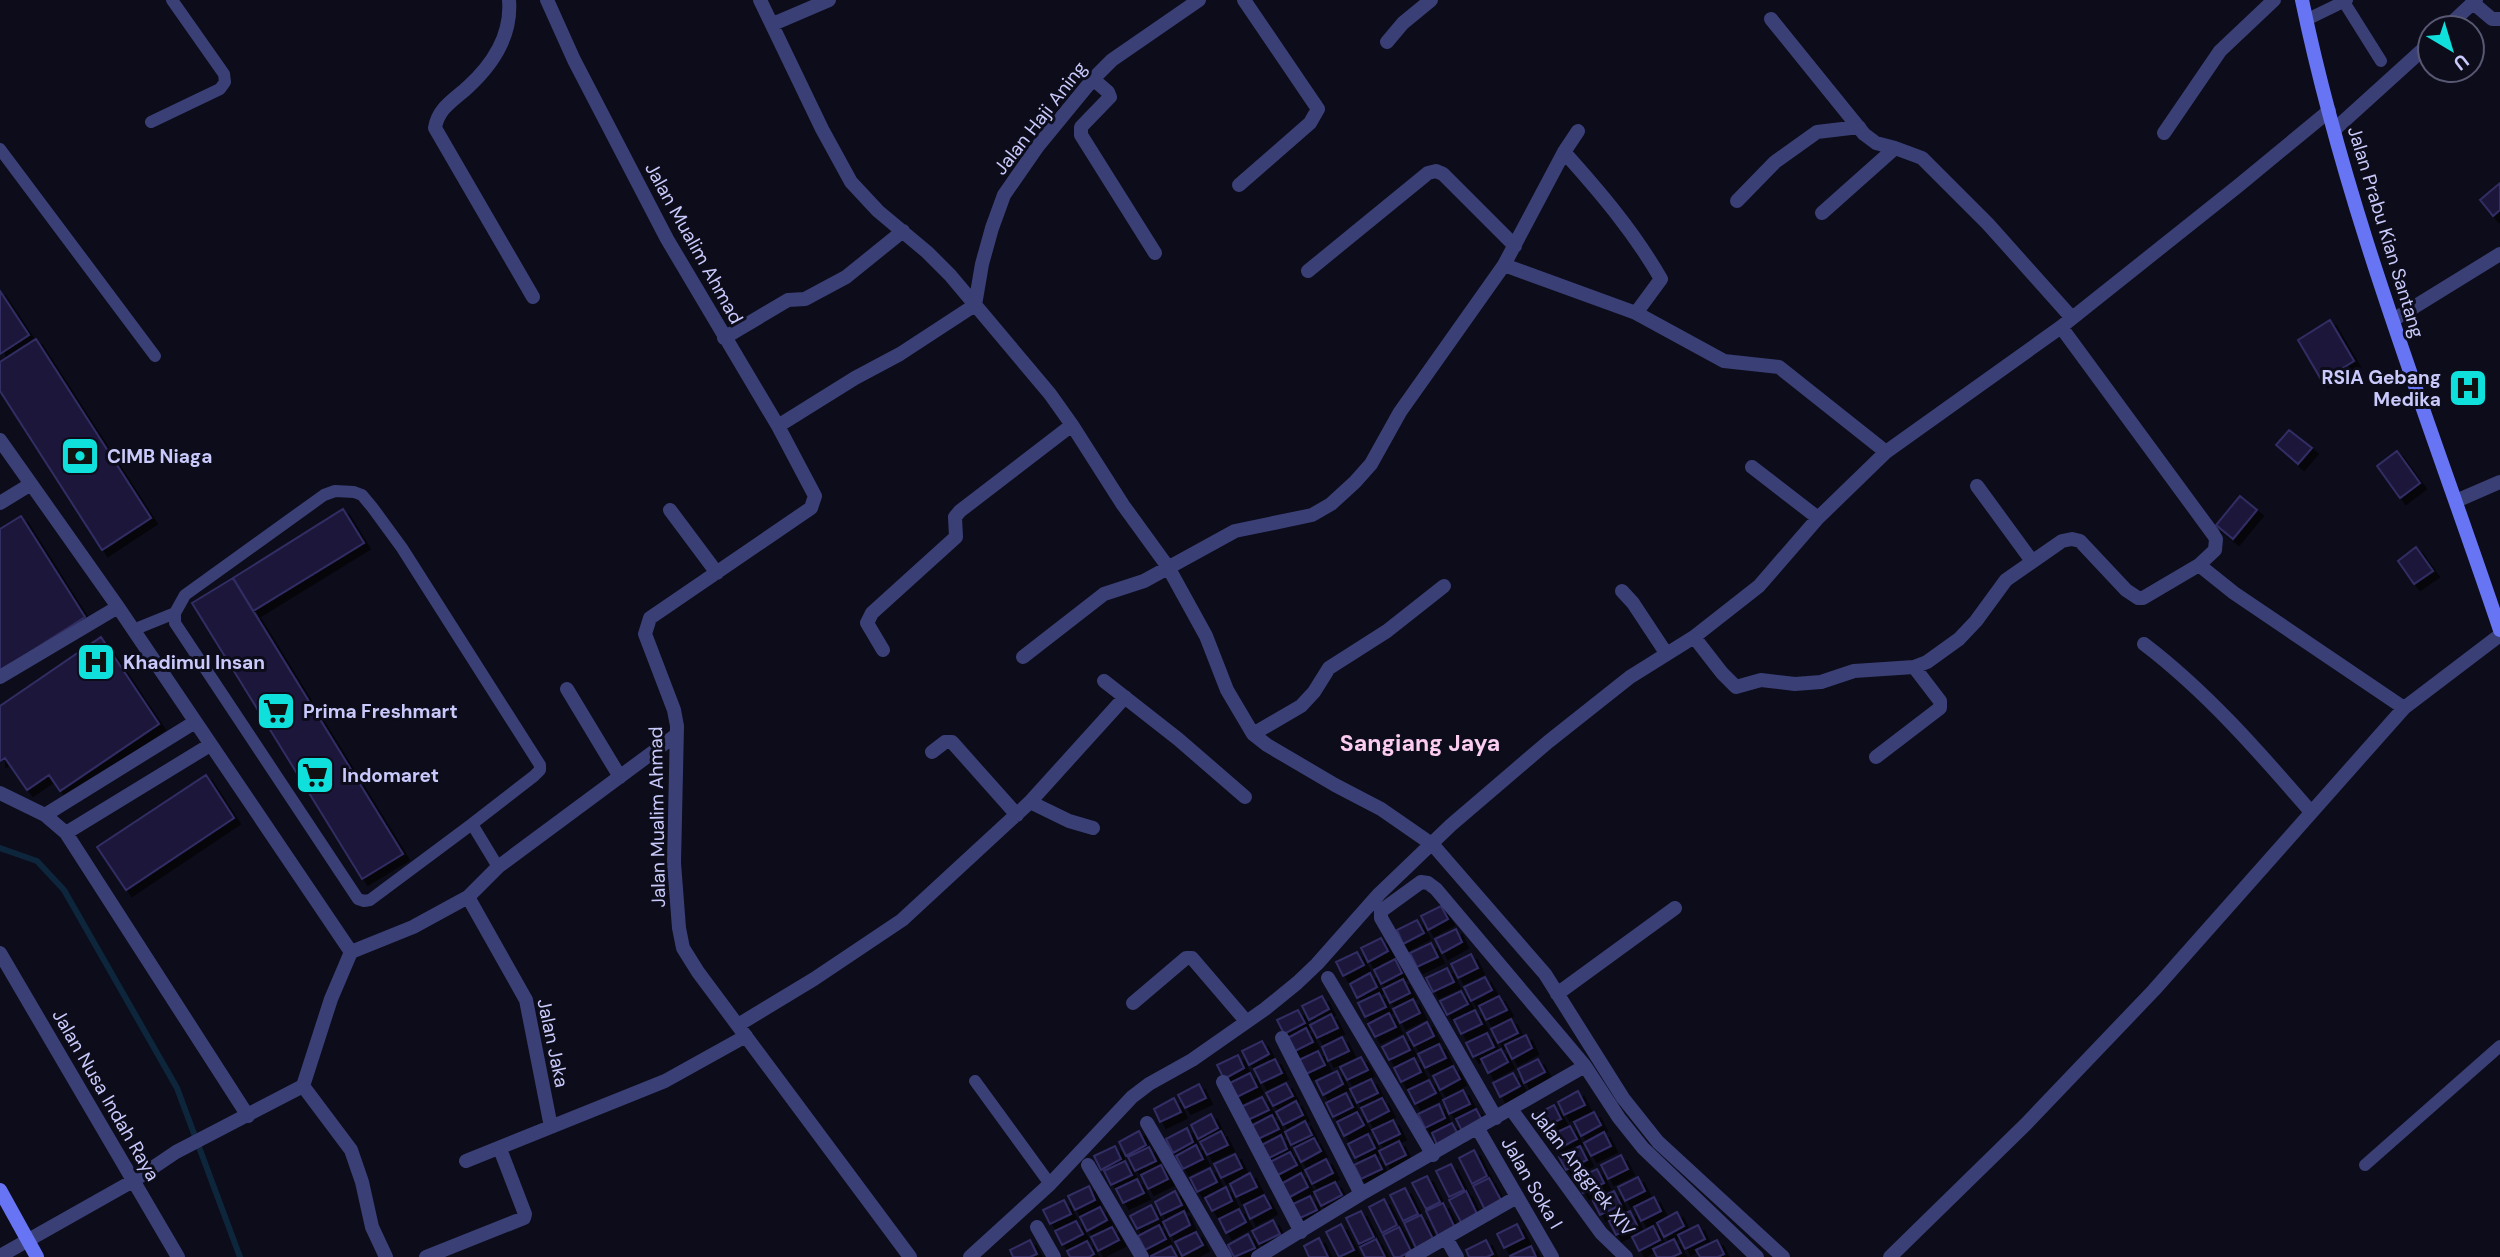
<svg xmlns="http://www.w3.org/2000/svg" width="2500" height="1257" font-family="'DM Sans',sans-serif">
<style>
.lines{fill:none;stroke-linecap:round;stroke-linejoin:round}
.stream{stroke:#0e263c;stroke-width:6}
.building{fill:#1c193a;stroke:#312d64;stroke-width:2;filter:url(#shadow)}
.lane{stroke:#3a3f76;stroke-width:12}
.street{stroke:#3a3f76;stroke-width:14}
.secondary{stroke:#6775f4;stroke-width:14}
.labels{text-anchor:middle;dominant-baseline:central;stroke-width:6;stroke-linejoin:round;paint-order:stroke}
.street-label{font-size:19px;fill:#c9c9fb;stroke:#0c0c1a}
.poi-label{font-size:19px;font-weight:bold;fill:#c9c9fb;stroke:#0c0c1a;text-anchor:start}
.quarter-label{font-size:23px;font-weight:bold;fill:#fbcbf0;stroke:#0c0c1a}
</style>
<defs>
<filter id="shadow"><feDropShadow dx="6" dy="6" stdDeviation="0" flood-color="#0009"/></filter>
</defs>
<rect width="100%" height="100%" fill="#0c0c1a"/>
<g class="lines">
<path class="stream" d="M0 848 37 861 64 890 177 1088 240 1257"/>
</g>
<path class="building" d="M2500 183V210L2493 216 2480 200Z
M0 291 29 335 0 354Z
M2330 320 2354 361 2322 381 2298 340Z
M36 339 151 518 102 550 0 391V362Z
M2289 430 2312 448 2298 464 2276 445Z
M2397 451 2420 483 2400 498 2377 466Z
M2240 496 2257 510 2233 539 2216 525Z
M343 509 364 543 253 611 233 578Z
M21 516 85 617 0 671V529Z
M2416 547 2433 571 2414 584 2398 561Z
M233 578 403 854 362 879 192 603Z
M101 637 159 724 60 791 49 775 27 790 5 758 0 761V706Z
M206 775 234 818 126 890 97 847Z
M1441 906 1448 919 1428 930 1421 916Z
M1417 920 1424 933 1403 944 1397 930Z
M1456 929 1462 942 1442 953 1435 939Z
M1381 938 1388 951 1368 962 1361 948Z
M1431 943 1438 957 1417 967 1410 953Z
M1357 952 1364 965 1343 976 1336 962Z
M1471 954 1478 968 1458 978 1451 964Z
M1395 959 1402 973 1381 984 1374 970Z
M1447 968 1454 982 1433 992 1426 978Z
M1370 973 1377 987 1357 998 1350 984Z
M1485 977 1492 990 1471 1001 1464 987Z
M1403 979 1410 993 1390 1003 1383 989Z
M1461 991 1468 1004 1447 1015 1440 1001Z
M1379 993 1386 1007 1365 1017 1358 1003Z
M1322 996 1329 1009 1309 1020 1302 1006Z
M1499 996 1507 1010 1486 1020 1479 1006Z
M1413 999 1420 1013 1400 1023 1393 1009Z
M1298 1010 1305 1023 1284 1034 1277 1020Z
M1475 1010 1482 1024 1461 1034 1454 1020Z
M1389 1013 1396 1027 1375 1037 1368 1024Z
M1331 1014 1338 1028 1317 1038 1310 1025Z
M1511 1019 1518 1033 1498 1043 1491 1029Z
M1427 1022 1434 1036 1414 1046 1407 1033Z
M1306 1028 1313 1042 1293 1052 1286 1039Z
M1487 1033 1494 1047 1473 1057 1466 1043Z
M1526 1035 1532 1048 1512 1059 1505 1045Z
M1403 1036 1410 1050 1389 1060 1382 1047Z
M1342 1037 1349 1051 1328 1061 1322 1047Z
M1262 1041 1269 1054 1249 1065 1242 1051Z
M1439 1044 1446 1058 1425 1068 1418 1054Z
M1501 1049 1508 1062 1488 1073 1481 1059Z
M1318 1051 1325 1065 1304 1075 1297 1061Z
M1238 1055 1244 1068 1224 1079 1217 1065Z
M1361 1057 1368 1070 1347 1080 1340 1067Z
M1414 1058 1421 1072 1401 1082 1394 1068Z
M1275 1059 1282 1073 1261 1083 1254 1069Z
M1538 1059 1545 1072 1524 1083 1518 1069Z
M1453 1066 1460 1079 1440 1090 1433 1076Z
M1337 1071 1343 1084 1323 1095 1316 1081Z
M1250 1073 1257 1087 1237 1097 1230 1083Z
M1513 1073 1520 1086 1500 1097 1493 1083Z
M1371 1079 1378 1093 1357 1103 1350 1089Z
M1429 1080 1436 1093 1415 1104 1408 1090Z
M1286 1083 1293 1096 1273 1106 1266 1093Z
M1199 1084 1206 1098 1185 1108 1178 1095Z
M1463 1090 1470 1104 1449 1114 1443 1100Z
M1578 1091 1585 1105 1564 1115 1558 1102Z
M1346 1093 1353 1107 1333 1117 1326 1103Z
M1262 1097 1269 1110 1248 1120 1241 1107Z
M1174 1098 1181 1112 1160 1122 1154 1109Z
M1382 1098 1389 1111 1368 1122 1361 1108Z
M1296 1101 1303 1115 1283 1125 1276 1112Z
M1439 1104 1445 1118 1425 1128 1418 1114Z
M1554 1105 1561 1119 1540 1129 1533 1116Z
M1476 1109 1483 1122 1463 1133 1456 1119Z
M1357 1112 1364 1125 1344 1136 1337 1122Z
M1594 1112 1601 1125 1581 1136 1574 1122Z
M1211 1114 1218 1128 1198 1139 1191 1125Z
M1272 1115 1279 1129 1258 1139 1251 1126Z
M1393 1120 1400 1134 1379 1144 1372 1130Z
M1305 1121 1312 1135 1291 1145 1285 1132Z
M1452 1123 1459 1136 1438 1147 1432 1133Z
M1570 1126 1577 1139 1556 1150 1549 1136Z
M1187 1128 1193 1142 1173 1153 1166 1139Z
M1139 1131 1146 1145 1126 1156 1119 1142Z
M1221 1131 1228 1145 1207 1155 1200 1142Z
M1604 1132 1611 1146 1591 1156 1584 1143Z
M1368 1134 1375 1148 1355 1158 1348 1144Z
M1281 1135 1287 1149 1267 1159 1260 1146Z
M1314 1138 1321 1151 1301 1162 1294 1148Z
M1399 1141 1406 1155 1386 1165 1379 1151Z
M1196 1145 1203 1159 1183 1169 1176 1156Z
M1115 1146 1121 1159 1101 1170 1094 1156Z
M1580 1146 1587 1160 1566 1170 1559 1157Z
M1149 1147 1156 1161 1135 1171 1128 1157Z
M1474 1150 1487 1176 1472 1184 1459 1158Z
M1290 1152 1297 1165 1276 1176 1270 1162Z
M1235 1154 1242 1168 1221 1178 1214 1164Z
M1375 1155 1382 1169 1361 1179 1354 1165Z
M1621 1155 1628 1169 1608 1179 1601 1165Z
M1326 1159 1333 1173 1312 1184 1305 1170Z
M1125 1161 1132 1175 1111 1185 1104 1171Z
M1451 1164 1464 1190 1449 1197 1436 1171Z
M1161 1165 1168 1179 1148 1189 1141 1175Z
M1210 1168 1217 1182 1197 1192 1190 1178Z
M1597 1169 1604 1183 1583 1193 1576 1179Z
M1250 1173 1257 1187 1236 1197 1230 1184Z
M1301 1173 1308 1187 1288 1198 1281 1184Z
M1427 1176 1440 1202 1426 1209 1412 1183Z
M1638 1177 1645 1191 1625 1201 1618 1187Z
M1489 1178 1502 1202 1485 1210 1473 1186Z
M1137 1179 1144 1193 1123 1203 1116 1189Z
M1335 1182 1342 1195 1321 1206 1314 1192Z
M1089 1186 1095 1200 1075 1210 1068 1196Z
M1226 1187 1232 1201 1212 1211 1205 1198Z
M1405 1188 1418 1214 1403 1221 1390 1195Z
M1175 1191 1182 1205 1161 1215 1155 1202Z
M1466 1191 1478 1216 1462 1224 1449 1200Z
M1614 1191 1621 1205 1600 1215 1593 1201Z
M1264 1195 1271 1208 1250 1219 1244 1205Z
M1310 1196 1317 1210 1296 1220 1289 1206Z
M1654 1197 1661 1211 1641 1221 1634 1207Z
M1384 1199 1397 1225 1382 1233 1369 1207Z
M1064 1200 1071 1214 1050 1224 1043 1210Z
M1443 1203 1455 1228 1438 1236 1426 1211Z
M1151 1205 1158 1219 1137 1229 1130 1216Z
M1100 1207 1107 1220 1087 1231 1080 1217Z
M1239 1209 1246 1222 1226 1233 1219 1219Z
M1184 1211 1190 1225 1170 1236 1163 1222Z
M1361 1211 1374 1237 1359 1244 1346 1218Z
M1630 1211 1637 1225 1616 1235 1609 1221Z
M1677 1212 1684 1226 1664 1237 1657 1223Z
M1421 1215 1433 1239 1416 1248 1404 1223Z
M1273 1220 1280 1234 1259 1244 1252 1231Z
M1076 1221 1083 1234 1062 1245 1055 1231Z
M1341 1224 1354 1250 1339 1257 1326 1232Z
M1517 1224 1524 1238 1504 1248 1497 1234Z
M1159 1225 1166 1239 1145 1250 1138 1236Z
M1698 1225 1705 1239 1685 1249 1678 1235Z
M1653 1226 1660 1240 1639 1251 1632 1237Z
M1112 1227 1119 1240 1098 1251 1091 1237Z
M1399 1227 1411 1251 1400 1257H1394L1383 1235Z
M1196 1232 1203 1245 1182 1256 1175 1242Z
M1248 1234 1255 1248 1234 1257 1228 1245Z
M1319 1238 1328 1257H1309L1304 1246Z
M1376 1239 1385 1257H1365L1360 1247Z
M1674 1239 1681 1253 1672 1257H1657L1653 1249Z
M1030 1240 1037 1254 1030 1257H1013L1010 1250Z
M1486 1240 1493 1254 1487 1257H1469L1466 1250Z
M1717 1240 1724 1254 1718 1257H1700L1696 1250Z
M1087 1241 1094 1254 1089 1257H1070L1067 1251Z
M1171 1246 1177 1257H1151V1256Z
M1531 1246 1536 1257H1510V1256Z"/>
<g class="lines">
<path class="lane" d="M2344 2 2381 61
M2306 20 2347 0
M151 122 220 89 225 82 224 74 172 0
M0 149 155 356
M133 630 175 613
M472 824 534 776 540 770V765L402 548 372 507 362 495 354 492 335 491 324 495 185 595 175 613V623L358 899 364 901 370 900 472 824 498 867
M975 1081 1050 1184
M2365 1165 2500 1046"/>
<path class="street" d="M509 0C512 35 493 64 468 87 454 100 438 108 435 128L533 297
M547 0 574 60 667 239 778 426 815 496 811 508 650 618 645 634 674 710 677 726 674 863 679 928 683 948 698 972 910 1257
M760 0 822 129 851 182 878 211 927 252 950 275 1050 394 1072 425 1123 505 1168 567 1206 636 1227 690 1253 734 1267 745 1335 785 1381 809 1433 845 1545 974 1623 1098 1658 1142 1783 1257
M2473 3 2492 19H2500
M1771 19 1864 134 1876 143 1895 148
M773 24 829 0
M2446 28 2476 0
M1387 42 1403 23 1431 0
M1093 79 1108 92 1110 97 1081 127V135L1155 253
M2334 130 2430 43
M2164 133 2220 51 2274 0
M1564 152C1600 192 1634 232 1661 279L1636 313
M1239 185 1310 123 1318 109 1244 0
M1737 201 1775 162 1817 132 1859 127
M1822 213 1895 148 1922 158 1988 224 2072 318
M1504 265 1636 313 1724 361 1779 367 1886 452
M1308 271 1428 173 1436 171 1443 174 1515 246
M975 305 982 264 992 228 1004 195 1038 146 1093 79 1112 60 1199 0
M2393 320 2500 254
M2061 327 2213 534 2216 539 2215 550 2199 565 2234 593 2404 708
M724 338 788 300 805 299 846 277 903 231
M778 426 855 378 900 354 975 305
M0 440 118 607 351 952 331 999 303 1086 351 1150 362 1182 372 1227 386 1257
M1752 467 1818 518
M1977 486 2032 561
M2456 501 2500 482
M0 503 31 484
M670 510 717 573
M1622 591 1633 603 1666 653
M1694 637 1722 673 1736 687 1761 680 1795 684 1821 682 1854 671 1914 667 1927 662 1959 639 1976 621 2006 580 2062 541 2072 539 2080 541 2126 590 2138 598H2143L2199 565
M2144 644C2207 692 2260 753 2311 812
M883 650 867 623 872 613 956 537 955 517 960 511 1072 425
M1023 657 1104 594 1144 581 1235 531 1312 515 1331 504 1355 482 1371 464 1400 412 1504 265 1564 152 1578 131
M0 677 118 607
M1104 681 1178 739 1245 797
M567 689 620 777
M1253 734 1301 706 1314 692 1329 668 1387 631 1444 586
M932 752 945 742H952L1017 815
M1876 757 1940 708V701L1914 667
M0 793 45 815 66 833 248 1116
M1030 802 1069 821 1093 828
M45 815 195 722
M66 833 210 745
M468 897 526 1000 551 1127
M351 952 413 927 468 897 498 867 676 735
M0 953 178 1257
M1328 978 1433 1155
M1557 994 1675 908
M1133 1003 1186 958H1192L1246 1021
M738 1025 814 979 902 920 1030 802 1125 697
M1282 1038 1361 1194
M1223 1082 1301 1232
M1511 1109 1601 1233 1626 1257
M1496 1118 1381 918V911L1421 882 1428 883 1436 889 1585 1066 1619 1118 1643 1148 1757 1257
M1147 1123 1225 1257
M1478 1129 1552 1257
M466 1161 665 1081 746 1036
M1088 1165 1142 1257
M1037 1227 1054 1257
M1446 1238 1457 1257
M0 1256 133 1181 176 1152 303 1086
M426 1257 524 1218 525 1214 500 1149
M970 1257 1050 1184 1132 1097 1149 1084 1192 1060 1265 1009 1297 983 1317 964 1379 894 1451 825 1548 742 1630 677 1694 637 1759 586 1818 518 1886 452 2061 327 2238 186 2329 111
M1258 1257 1361 1194 1585 1066
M1412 1257 1517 1197
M1890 1257 2026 1124 2154 990 2404 708 2500 635"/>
<path class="secondary" d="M2302 0C2347 216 2430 422 2500 630
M0 1190 37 1257"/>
</g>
<defs>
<g id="hospital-square" transform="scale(2.0125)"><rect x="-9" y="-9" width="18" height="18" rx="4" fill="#10e0db" stroke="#0c0c1a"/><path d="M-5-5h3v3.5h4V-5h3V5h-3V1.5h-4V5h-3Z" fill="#111"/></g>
<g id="bank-square" transform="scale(2.0125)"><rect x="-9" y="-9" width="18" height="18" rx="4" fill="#10e0db" stroke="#0c0c1a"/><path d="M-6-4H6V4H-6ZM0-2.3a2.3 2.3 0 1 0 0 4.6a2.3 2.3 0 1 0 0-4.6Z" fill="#111"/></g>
<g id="supermarket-square" transform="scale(2.0125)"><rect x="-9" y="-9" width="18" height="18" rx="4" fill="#10e0db" stroke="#0c0c1a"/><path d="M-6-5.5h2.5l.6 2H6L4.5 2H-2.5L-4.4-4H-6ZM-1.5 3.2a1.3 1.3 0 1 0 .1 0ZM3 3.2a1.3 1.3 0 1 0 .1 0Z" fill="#111"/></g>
</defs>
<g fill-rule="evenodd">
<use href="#hospital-square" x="2468" y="388"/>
<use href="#bank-square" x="80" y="456"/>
<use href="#hospital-square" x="96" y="662"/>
<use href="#supermarket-square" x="276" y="711"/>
<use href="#supermarket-square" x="315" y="775"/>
</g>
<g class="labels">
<g class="street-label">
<text transform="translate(1040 118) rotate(-52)">Jalan Haji Aning</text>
<text transform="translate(2386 232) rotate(73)">Jalan Prabu Kian Santang</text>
<text transform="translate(694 243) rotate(61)">Jalan Mualim Ahmad</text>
<text transform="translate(657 817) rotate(-91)">Jalan Mualim Ahmad</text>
<text transform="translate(553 1043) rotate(78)">Jalan Jaka</text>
<text transform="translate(106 1095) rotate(60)">Jalan Nusa Indah Raya</text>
<text transform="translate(1583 1172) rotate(52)">Jalan Anggrek XIV</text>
<text transform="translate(1532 1183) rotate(60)">Jalan Soka I</text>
</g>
<g class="poi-label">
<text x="2441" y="377" text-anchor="end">RSIA Gebang<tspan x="2441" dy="22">Medika</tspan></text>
<text x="107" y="456">CIMB Niaga</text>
<text x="123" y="662">Khadimul Insan</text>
<text x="303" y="711">Prima Freshmart</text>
<text x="342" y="775">Indomaret</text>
</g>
<g class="quarter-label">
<text x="1420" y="743">Sangiang Jaya</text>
</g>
</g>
<g transform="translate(2451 49) rotate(142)"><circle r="33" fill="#0c0c1a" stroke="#585874" stroke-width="2"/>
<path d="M0-5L12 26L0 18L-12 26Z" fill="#10e0db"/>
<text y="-10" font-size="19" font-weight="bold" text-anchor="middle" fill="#c9c9fb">U</text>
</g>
</svg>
